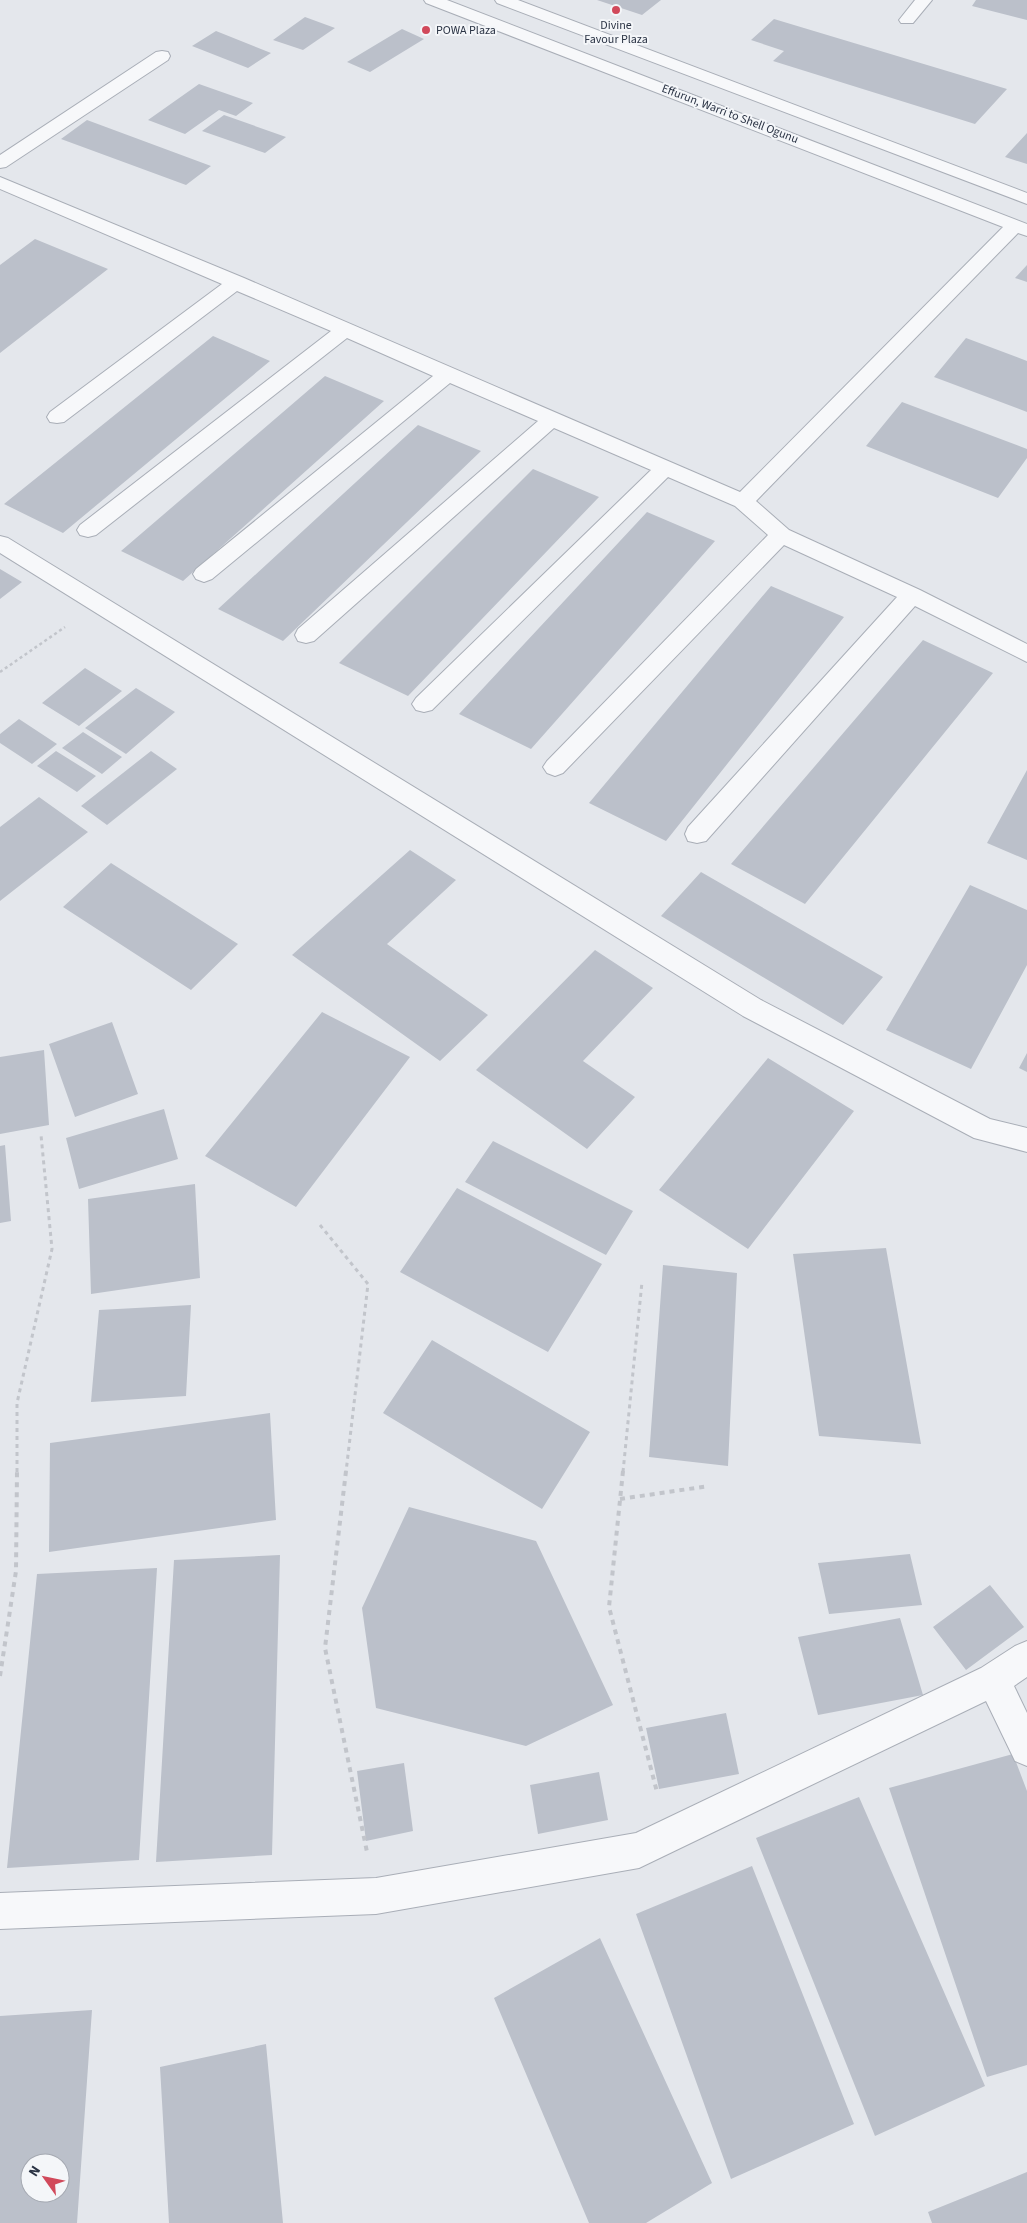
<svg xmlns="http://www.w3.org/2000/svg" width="1027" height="2223" font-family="'Source Sans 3',sans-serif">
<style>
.building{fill:#bbc0ca;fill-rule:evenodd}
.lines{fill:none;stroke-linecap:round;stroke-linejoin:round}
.minor-casing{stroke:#a9aeb7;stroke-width:2}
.path-far2{stroke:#c2c5cb;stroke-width:2.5;stroke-dasharray:3 3;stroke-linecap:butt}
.path-far1{stroke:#c2c5cb;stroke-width:3;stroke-dasharray:4 4;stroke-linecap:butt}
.path{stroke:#c2c5cb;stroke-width:4;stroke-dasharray:5 5;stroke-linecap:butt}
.minor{fill:#f7f8fa;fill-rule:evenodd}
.poi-dot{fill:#d1495b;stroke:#f4f6f9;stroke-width:2}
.labels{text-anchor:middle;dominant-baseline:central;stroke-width:4;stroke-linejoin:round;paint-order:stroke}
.far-poi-label{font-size:12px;fill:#2b3445;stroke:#f4f6f9}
.far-street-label{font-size:12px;fill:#2b3445;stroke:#f4f6f9}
</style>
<rect width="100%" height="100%" fill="#e4e7ec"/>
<path class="building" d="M597 0H661L642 15Z
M976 0H1027V20L972 6Z
M305 17 335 28 303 50 273 40Z
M774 19 1007 89 975 124 773 61 784 51 751 40Z
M402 29 424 39 370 72 347 62Z
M216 31 271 53 248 68 192 46Z
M199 84 253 103 236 116 219 110 185 134 148 120Z
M224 115 286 137 265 153 202 131Z
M87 120 211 166 186 185 61 139Z
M1027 133V164L1005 157Z
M35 239 108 269 0 353V265Z
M1027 265V282L1015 278Z
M213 336 270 361 63 533 4 504Z
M966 338 1027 361V412L934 377Z
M325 376 384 401 183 581 121 551Z
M902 402 1027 449V458L998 498 866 446Z
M418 425 481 451 283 641 218 609Z
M533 469 599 497 408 696 339 663Z
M647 512 715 541 531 749 459 714Z
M0 569 22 582 0 599Z
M771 586 844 617 666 841 589 803Z
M923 640 993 673 805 904 731 864Z
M85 668 122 691 79 726 42 703Z
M136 688 175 712 126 754 85 728Z
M19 719 57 744 32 764 0 743V734Z
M83 732 122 757 102 774 62 748Z
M56 751 96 776 77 792 37 766Z
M151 751 177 769 107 825 81 806Z
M1027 770V860L987 843Z
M39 797 88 832 0 901V827Z
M410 850 456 880 387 944 488 1015 440 1061 292 955Z
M111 863 238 944 191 990 63 907Z
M701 872 883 977 843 1025 661 916Z
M970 885 1027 910V965L971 1069 886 1030Z
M595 950 653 988 583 1061 635 1097 587 1149 476 1070Z
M322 1012 410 1057 296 1207 205 1156Z
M112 1022 138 1094 75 1117 49 1044Z
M44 1050 49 1125 0 1134V1057Z
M1027 1053V1072L1019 1068Z
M768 1058 854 1111 748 1249 659 1190Z
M164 1109 178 1159 79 1189 66 1138Z
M493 1141 633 1211 606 1255 465 1182Z
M5 1145 11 1221 0 1223V1146Z
M195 1184 200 1278 91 1294 88 1199Z
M457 1188 602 1264 548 1352 400 1272Z
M886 1248 921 1444 819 1436 793 1254Z
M663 1265 737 1273 728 1466 649 1457Z
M191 1305 186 1396 91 1402 99 1310Z
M432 1340 590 1432 542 1509 383 1413Z
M270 1413 276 1520 49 1552 50 1443Z
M409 1507 536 1541 613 1705 526 1746 376 1708 362 1608Z
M910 1554 922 1605 829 1614 818 1563Z
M280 1555 272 1855 156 1862 174 1560Z
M157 1568 139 1860 7 1868 37 1574Z
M990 1585 1024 1627 966 1670 933 1627Z
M900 1618 923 1695 818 1715 798 1637Z
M726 1713 739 1774 659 1789 646 1728Z
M1013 1754 1027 1791V2065L987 2077 889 1788Z
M404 1763 413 1831 366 1841 357 1771Z
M599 1772 608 1820 538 1834 530 1785Z
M859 1797 985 2086 875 2136 756 1838Z
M752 1866 854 2124 731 2179 636 1914Z
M600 1938 712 2183 646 2223H589L494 1998Z
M92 2010 77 2223H0V2016ZM30 2163H60V2193H30Z
M266 2044 283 2223H169L160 2067Z
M1027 2172V2223H932L928 2212Z"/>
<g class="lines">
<g class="minor-casing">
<path id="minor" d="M424 0H447L1027 224V236L1018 233 756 501 789 530 920 590 1027 644V662L915 606 706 841 697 843 688 841 685 834 688 827 897 597 784 545 563 773 555 776 547 773 543 767 547 761 768 535 735 506 668 477 432 710 424 712 416 710 412 704 416 698 651 470 554 428 314 641 306 643 298 641 295 635 298 629 538 421 450 383 212 579 204 582 196 579 193 574 196 569 433 376 347 338 96 535 88 537 80 535 77 530 80 525 331 331 237 291 64 422 57 423 50 422 47 417 50 412 222 284 0 189V177L244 278 740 492 1003 227 426 3Z
M495 0H518L1027 193V204L497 3Z
M915 0H932L913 23H901L899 20Z
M162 51 168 52 170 56 168 60 6 167 0 168V155L156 52Z
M0 536 8 538 761 1000 990 1119 1027 1128V1152L974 1138 743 1016 0 553Z
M1027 1641V1677L1014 1686 1027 1713V1766L1015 1761 986 1701 639 1868 376 1914 0 1929V1893L376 1878 636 1833 981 1668 1015 1646Z"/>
</g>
<path class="path-far2" d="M0 672 65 627"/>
<path class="path-far1" d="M320 1225 368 1284 346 1472
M17 1472V1403L52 1249 41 1135
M623 1472 642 1282"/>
<path class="path" d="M346 1471 325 1648 367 1852
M623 1471 609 1607 657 1792
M620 1499 709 1486
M0 1676 16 1571 17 1471"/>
<use href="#minor" class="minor"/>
</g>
<g class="poi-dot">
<circle cx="616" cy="10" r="5"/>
<circle cx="426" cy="30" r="5"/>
</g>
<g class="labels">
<g class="far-poi-label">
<text x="616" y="25">Divine<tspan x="616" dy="14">Favour Plaza</tspan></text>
<text x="436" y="30" text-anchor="start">POWA Plaza</text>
</g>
<g class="far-street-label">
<text transform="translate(730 114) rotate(21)">Effurun, Warri to Shell Ogunu</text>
</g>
</g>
<g transform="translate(45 2178) rotate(303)"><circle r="24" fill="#f4f6f9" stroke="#a4a8b1"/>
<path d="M0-4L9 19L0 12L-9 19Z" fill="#d1495b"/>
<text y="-8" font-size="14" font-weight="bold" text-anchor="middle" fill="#2b3445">N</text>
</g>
</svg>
